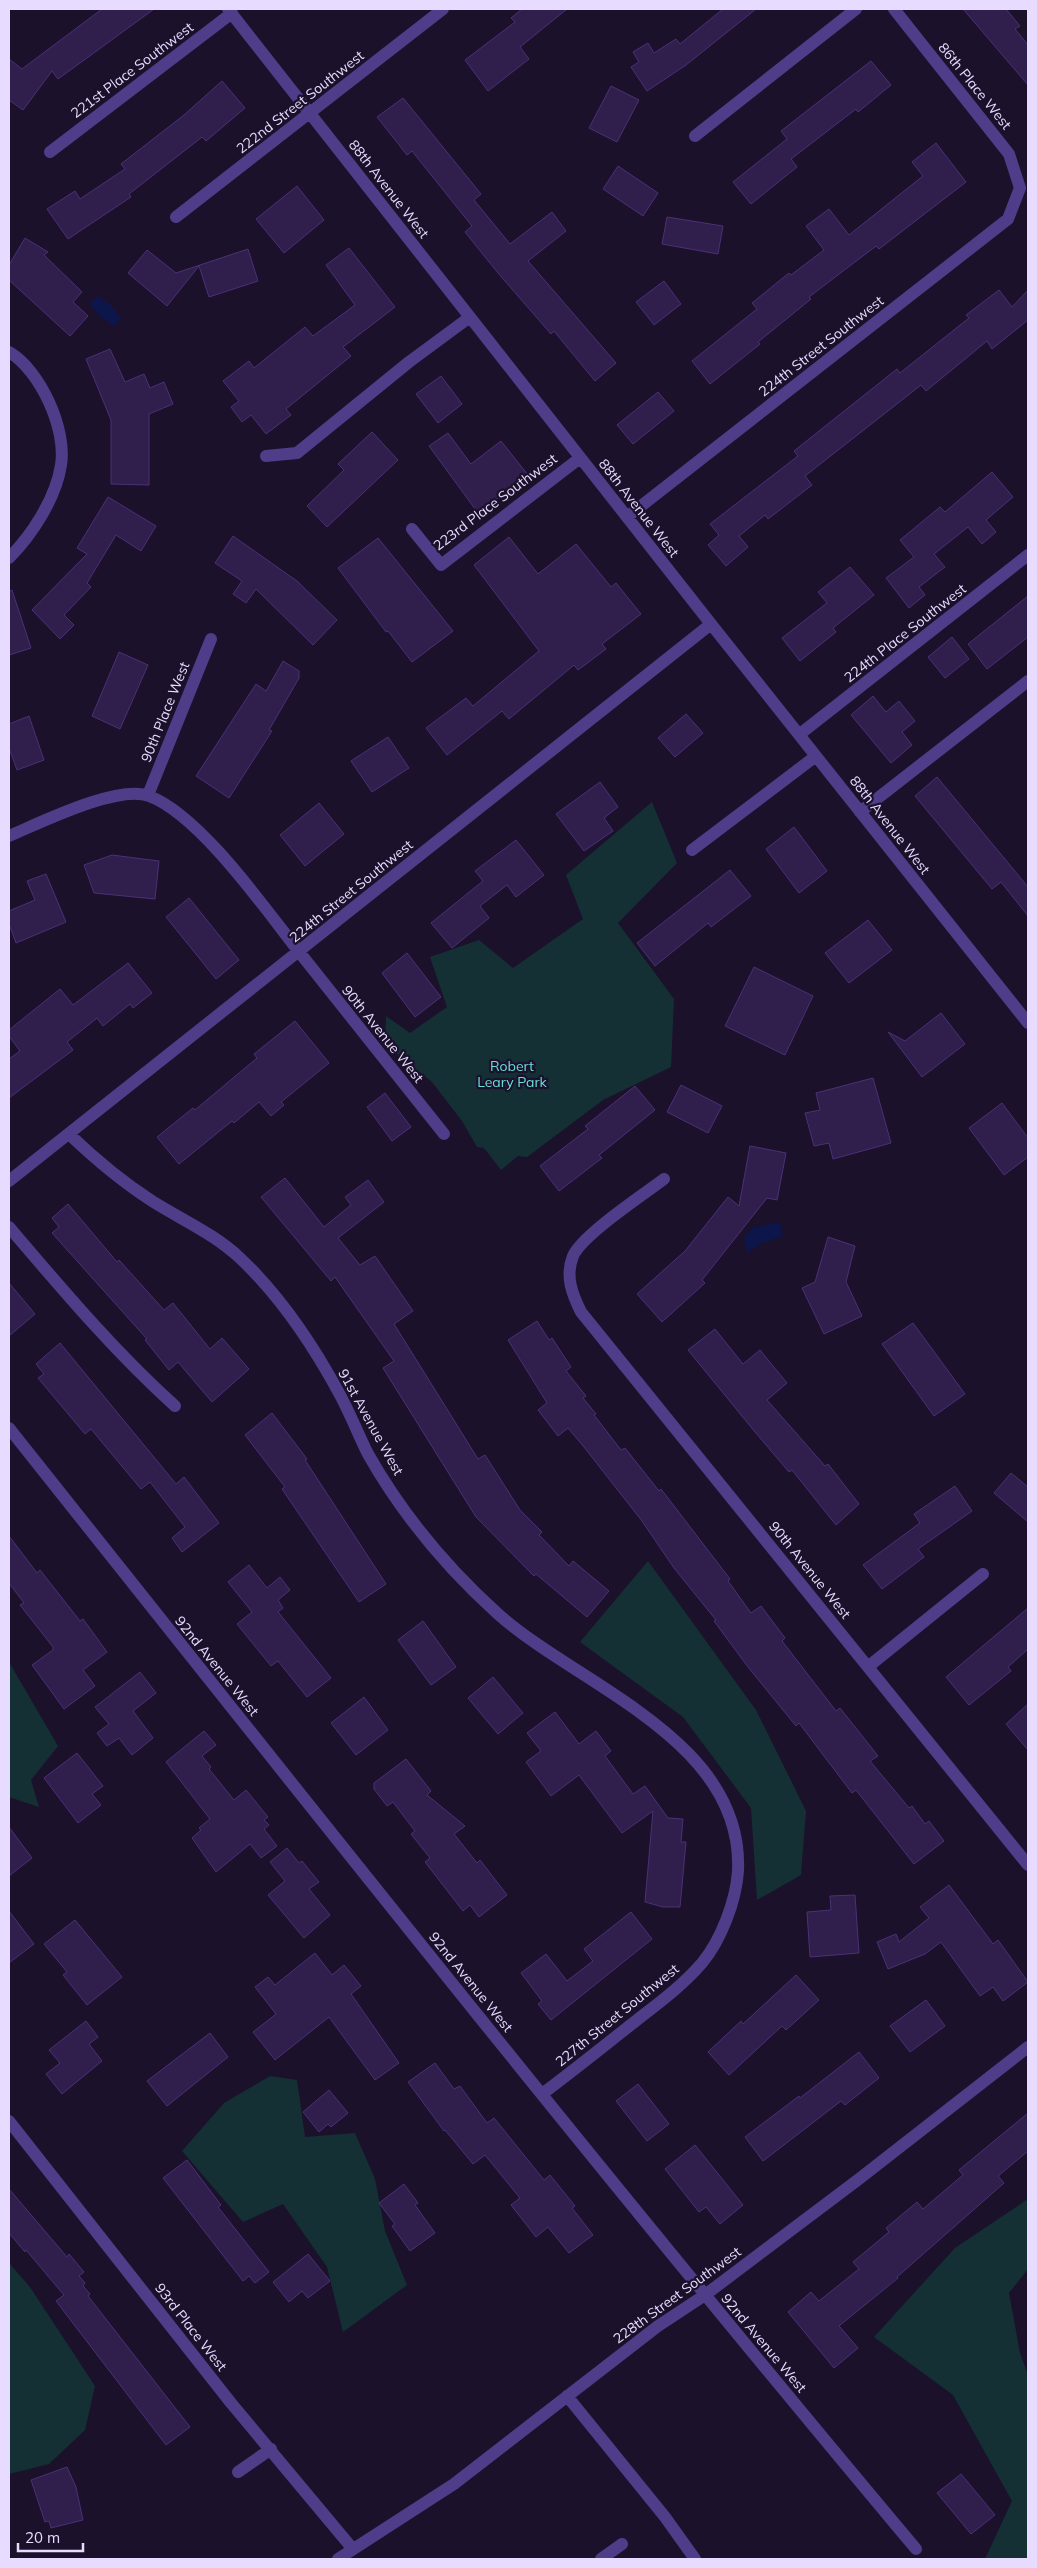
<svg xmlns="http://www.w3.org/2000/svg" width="1037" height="2568" font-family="Mulish,sans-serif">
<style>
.green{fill:#143035}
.water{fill:#0c164a}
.building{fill:#301e4c;stroke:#4c3077}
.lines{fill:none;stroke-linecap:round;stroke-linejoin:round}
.minor{stroke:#4f3d89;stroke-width:12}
.labels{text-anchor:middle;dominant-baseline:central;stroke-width:4.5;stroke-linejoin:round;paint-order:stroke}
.street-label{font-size:14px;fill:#e7dcff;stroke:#1b112b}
.park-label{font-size:14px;fill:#67e0da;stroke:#1b112b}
</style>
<rect width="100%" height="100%" fill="#1b112b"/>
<path class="green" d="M652 802 677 863 618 923 674 999 671 1067 603 1100 527 1157 518 1156 501 1170 484 1148 477 1147 462 1121 432 1082 385 1044 386 1016 410 1033 447 1007 430 957 479 940 513 968 583 919 566 875Z
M648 1561 756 1710 806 1811 801 1875 757 1900 751 1808 683 1717 580 1642Z
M9 1662 58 1746 31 1780 39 1807 9 1797Z
M270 2076 297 2080 305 2137 355 2133 375 2179 385 2231 407 2285 343 2332 327 2267 283 2204 243 2222 182 2151 224 2103Z
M1028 2199V2269L1009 2293 1020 2353 1028 2375V2559H985L1012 2501 953 2395 874 2337 955 2248Z
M9 2263 30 2287 95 2386 85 2430 49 2464 9 2474Z"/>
<path class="water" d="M97 296 110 304 121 319 114 326 101 317 90 304Z
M780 1222 783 1236 760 1244 747 1253 744 1239 752 1228Z"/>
<path class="building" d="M102 9H154L58 79 52 71 23 110 9 100V59L22 69Z
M522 9H567L520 47 529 59 488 91 465 60 515 22 511 18Z
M723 9H756L686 65 647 91 631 67 639 62 633 52 648 43 654 53 676 39 680 44Z
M963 9H1006L1020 26 1015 29 1028 45V85Z
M871 61 891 85 858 112 856 109 791 159 797 167 751 204 733 182 787 139 781 131Z
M222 81 245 108 206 141 202 137 129 194 131 197 68 239 47 209 75 191 80 199 125 169 121 164 184 115Z
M611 86 639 100 617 142 589 128Z
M403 98 481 194 474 200 510 244 552 212 566 231 528 261 616 363 595 381 554 331 551 334 498 273 465 232 472 226 412 151 407 155 377 117Z
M936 143 966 182 879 249 876 246 809 297 811 299 758 342 760 344 710 384 692 361 757 309 752 303 789 273 791 275 824 250 806 226 829 209 849 235 923 176 912 162Z
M618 166 658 193 643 216 603 189Z
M297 186 324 220 284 253 256 219Z
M667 217 723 226 718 254 662 244Z
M25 238 48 252 44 255 82 292 73 302 88 316 70 336 9 280V265Z
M349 248 395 307 343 347 351 356 286 409 291 415 266 434 251 415 242 422 231 407 239 401 223 381 249 361 254 368 305 327 313 336 355 305 326 265Z
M248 249 258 281 209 297 199 266 167 306 128 273 147 250 176 273Z
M664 281 681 304 654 325 636 302Z
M999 290 1012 307 1028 290V320L992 349 987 341 926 391 921 385 805 476 812 485 768 519 765 515 739 536 748 547 726 566 708 545 719 535 710 524 798 456 794 451 897 369 900 373 969 318 966 315Z
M110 349 125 382 144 374 150 388 164 382 173 404 149 414V485L111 484V420L86 359Z
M441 376 462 404 438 423 416 394Z
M658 392 674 411 633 444 617 425Z
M372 432 398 460 327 527 307 506 344 470 338 464Z
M448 433 471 464 501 441 528 475 478 513 429 446Z
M992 472 1013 497 986 520 996 532 982 544 968 527 934 554 945 567 919 587 925 595 909 608 886 578 914 557 900 540 940 507 945 512Z
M108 497 156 526 141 551 116 535 87 583 91 587 64 615 74 625 60 639 32 610 87 554 77 548Z
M233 536 297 581 337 620 313 645 256 589 246 603 233 594 242 581 215 563Z
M509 537 538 574 576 544 611 587 616 583 641 614 602 644 606 649 578 670 574 665 509 719 502 711 447 755 426 728 466 698 473 706 539 651 474 565Z
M378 538 453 631 412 662 388 631 386 632 338 568Z
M850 567 874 595 833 628 836 632 800 661 782 638 827 603 818 592Z
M12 590 31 648 9 655V591Z
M1028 596V637L987 669 968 644Z
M952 637 969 659 945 678 928 657Z
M119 652 148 665 120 729 92 716Z
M283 661 299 671V678L269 730 272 731 229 798 196 776 256 684 266 691Z
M873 696 886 712 899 701 915 721 902 732 912 745 891 763 851 715Z
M686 714 703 733 675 757 658 738Z
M29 716 44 760 17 770 9 748V724Z
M388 737 409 768 372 792 351 761Z
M937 777 1028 887V916L1001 882 992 889 915 796Z
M600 782 618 807 604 818 613 831 584 851 556 814Z
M319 803 344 834 305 866 280 835Z
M794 827 827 871 799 893 766 849Z
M516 840 544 875 516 897 507 885 480 906 489 918 452 948 431 923 483 881 475 871Z
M112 855 159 861 155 899 94 893 84 865Z
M730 870 751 896 711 927 708 923 655 966 637 943Z
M46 874 66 922 16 943 9 924V911L35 900 27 881Z
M189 898 239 960 216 979 166 917Z
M868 920 892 950 849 983 825 953Z
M407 953 441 997 415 1017 382 973Z
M128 963 152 993 133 1008 130 1004 103 1026 97 1018 67 1042 73 1050 9 1098V1059L20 1051 9 1036V1030L60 989 73 1005Z
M754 967 813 996 785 1055 725 1026Z
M941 1013 965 1044 922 1077 888 1032 905 1041Z
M295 1021 329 1063 281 1102 284 1105 271 1116 259 1102 234 1123 232 1121 179 1164 157 1137 193 1108 195 1110 257 1058 254 1054Z
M873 1078 891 1143 833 1159 829 1143 814 1146 805 1113 820 1110 816 1093Z
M681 1085 722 1106 708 1133 667 1112Z
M635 1086 655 1110 599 1155 602 1158 559 1191 540 1166 588 1129 585 1126Z
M385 1093 411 1127 392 1141 367 1107Z
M1002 1103 1028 1138V1157L1004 1175 969 1128Z
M750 1146 786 1153 777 1200 767 1198 702 1280 705 1283 662 1322 637 1294 685 1251 728 1197 739 1206Z
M285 1178 324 1227 351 1205 345 1197 368 1180 384 1202 338 1238 360 1265 375 1256 413 1311 394 1324 478 1459 485 1455 520 1510 542 1532 539 1535 569 1566 573 1561 609 1591 587 1617 536 1574 534 1576 476 1517 383 1368 394 1361 335 1277 331 1281 261 1197Z
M68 1204 117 1262 119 1260 164 1310 173 1303 210 1349 222 1338 249 1369 212 1402 178 1362 169 1370 145 1340 147 1339 52 1233 59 1227 52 1218Z
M828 1237 855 1246 846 1282 862 1316 824 1334 802 1288 815 1282Z
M9 1283 35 1314 9 1336Z
M537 1321 549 1340 552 1338 571 1367 566 1371 586 1396 583 1398 596 1414 594 1415 621 1450 625 1448 659 1491 661 1489 730 1579 728 1581 751 1613 761 1606 785 1638 782 1641 836 1711 840 1708 878 1756 870 1761 909 1808 912 1806 925 1824 929 1821 944 1841 914 1864 856 1790 852 1793 799 1723 796 1726 748 1667 714 1621 716 1620 674 1568 642 1521 584 1447 568 1428 558 1436 538 1410 547 1403 508 1340Z
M913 1323 965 1394 934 1416 882 1344Z
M715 1329 743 1364 760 1350 787 1383 767 1400 825 1466 828 1464 859 1504 836 1525 792 1470 789 1472 755 1432 688 1350Z
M60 1343 176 1484 184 1477 219 1523 182 1552 172 1538 185 1527 150 1482 141 1489 91 1429 85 1434 38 1378 44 1374 36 1364Z
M272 1413 307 1459 305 1460 386 1584 359 1602 282 1489 285 1487 245 1435Z
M1011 1473 1028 1487V1522L994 1493Z
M955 1486 972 1511 918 1549 924 1557 882 1589 863 1565 920 1523 914 1514Z
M9 1536 37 1573 40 1570 80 1621 83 1619 107 1652 83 1670 95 1686 64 1709 32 1665 53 1650V1647L20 1605 24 1603 9 1583Z
M249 1565 267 1588 280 1577 290 1590 278 1600 283 1608 278 1612 331 1678 307 1697 278 1661 271 1666 237 1624 252 1612 228 1582Z
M1028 1608V1649L1008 1667 1011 1671 969 1705 946 1677Z
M423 1621 456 1667 431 1685 398 1640Z
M140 1672 156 1693 133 1711 153 1738 132 1755 119 1738 107 1746 97 1733 109 1724 95 1707Z
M493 1677 523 1713 498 1734 468 1698Z
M364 1697 388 1730 356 1755 331 1723Z
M1028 1704V1750L1006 1724Z
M555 1712 579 1744 596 1731 611 1751 605 1756 633 1794 645 1786 668 1818 683 1819 681 1842H686L680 1907H663L645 1902 653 1811 622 1833 579 1775 551 1796 526 1762 541 1751 527 1733Z
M204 1731 216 1745 202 1756 211 1767 209 1769 234 1800 246 1790 268 1817 264 1820 269 1825 264 1829 277 1846 261 1858 250 1844 216 1872 192 1838 201 1830 199 1828 210 1819 166 1762Z
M77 1753 103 1786 92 1794 101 1805 78 1823 44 1778Z
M406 1759 431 1791 427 1795 465 1826 454 1834 477 1863 480 1860 507 1895 479 1917 470 1905 463 1911 425 1862 430 1858 411 1834 415 1831 393 1802 387 1806 374 1789V1783Z
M9 1827 32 1858 9 1876Z
M287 1848 299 1863 302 1861 319 1882 309 1889 330 1915 304 1938 268 1895 285 1881 270 1862Z
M949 1885 993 1944 998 1940 1028 1982 1003 2001 993 1987 980 1996 941 1942 925 1954 888 1969 877 1942 896 1934 899 1942 929 1918 920 1907Z
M855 1895 859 1953 810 1957 807 1912 831 1910 830 1896Z
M9 1911 34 1944 9 1963Z
M631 1912 652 1939 551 2020 538 2004 542 2001 521 1973 546 1954 567 1981 593 1961 584 1949Z
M75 1920 122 1977 87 2005 63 1975 67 1972 44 1944Z
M315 1953 332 1975 344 1965 361 1986 351 1994 399 2063 375 2080 329 2017 275 2060 253 2032 276 2014 255 1987 268 1977 275 1985Z
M796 1975 819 2000 786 2030 782 2026 729 2075 708 2052 741 2021 743 2024Z
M926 2000 945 2026 910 2052 890 2026Z
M86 2021 98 2037 89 2044 102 2061 62 2094 46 2074 60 2063 49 2050Z
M210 2033 228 2057 167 2106 147 2081Z
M859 2052 879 2078 845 2105 841 2101 763 2161 745 2137 799 2096 800 2098Z
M435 2063 454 2089 460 2086 487 2123 494 2118 544 2180 550 2175 575 2206 572 2208 593 2235 569 2253 548 2227 536 2237 511 2205 520 2198 485 2155 473 2164 445 2130 444 2131 408 2082Z
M638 2084 669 2124 647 2141 616 2101Z
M329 2090 348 2113 331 2127 328 2124 319 2132 303 2112Z
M1028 2113V2151L998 2176 1004 2183 897 2277 898 2278 839 2326 858 2348 834 2368 788 2312 811 2292 819 2301 859 2269 853 2262 889 2232 886 2228 917 2202 923 2209 963 2175 959 2170Z
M695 2145 743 2205 720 2224 706 2207 699 2212 665 2169Z
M187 2160 221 2205 218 2207 269 2272 255 2283 249 2276 243 2281 163 2178Z
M404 2184 418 2203 415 2205 435 2233 410 2251 392 2226 395 2224 379 2203Z
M9 2189 67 2257 69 2254 84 2272 79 2276 85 2283 83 2286 90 2294 88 2296 190 2427 166 2445 56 2301 64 2295 26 2250 25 2252 9 2233Z
M308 2254 330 2281 308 2298 302 2291 289 2302 273 2282Z
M67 2467 76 2487 83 2520 51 2528 49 2521 45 2522 31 2480Z
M961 2474 995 2515 971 2534 937 2493Z"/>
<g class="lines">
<path class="minor" d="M228 9 711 624 1028 1023
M695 136 856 9
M50 152 232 13
M176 217 443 9
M9 352C40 370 67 429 61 465 56 498 32 535 9 558
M266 456 297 453 409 362 470 317
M627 517 1008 219 1020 188 1009 154 894 9
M412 529 441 565 580 458
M800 734 1028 555
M148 795 211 639
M860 812 1028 681
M9 836C40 823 118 784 149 796 200 815 266 910 300 953 348 1014 396 1074 444 1134
M692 850 816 756
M69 1134C95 1159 121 1181 152 1201 182 1220 215 1234 241 1259 281 1297 313 1345 339 1393 350 1413 358 1434 368 1454 402 1514 447 1568 498 1614 579 1686 744 1740 738 1871 736 1901 721 1940 702 1963 683 1985 660 2002 637 2020 605 2045 574 2070 542 2094
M664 1179C643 1195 582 1235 573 1256 565 1276 572 1294 581 1312L1028 1865
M9 1181 711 624
M9 1227C62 1289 114 1351 175 1406
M9 1428C308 1804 607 2181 916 2549
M869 1666 983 1574
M9 2121 231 2403 352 2548
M567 2396 665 2517 695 2559
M238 2472 271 2449
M338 2559 454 2484 658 2326 705 2295 859 2179 1028 2047
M601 2559 622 2544"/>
</g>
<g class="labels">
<g class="street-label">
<text transform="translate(132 70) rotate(-37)">221st Place Southwest</text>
<text transform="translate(975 86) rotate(51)">86th Place West</text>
<text transform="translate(300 102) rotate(-38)">222nd Street Southwest</text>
<text transform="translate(389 189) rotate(52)">88th Avenue West</text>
<text transform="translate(821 346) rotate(-38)">224th Street Southwest</text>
<text transform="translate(495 502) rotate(-37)">223rd Place Southwest</text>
<text transform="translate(639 508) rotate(52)">88th Avenue West</text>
<text transform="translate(905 633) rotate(-38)">224th Place Southwest</text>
<text transform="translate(165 712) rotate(-68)">90th Place West</text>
<text transform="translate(890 825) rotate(52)">88th Avenue West</text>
<text transform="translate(351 891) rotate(-39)">224th Street Southwest</text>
<text transform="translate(383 1034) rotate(51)">90th Avenue West</text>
<text transform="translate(371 1422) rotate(61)">91st Avenue West</text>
<text transform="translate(810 1570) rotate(51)">90th Avenue West</text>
<text transform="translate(217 1666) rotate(51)">92nd Avenue West</text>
<text transform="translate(471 1982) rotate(51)">92nd Avenue West</text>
<text transform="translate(617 2015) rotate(-39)">227th Street Southwest</text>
<text transform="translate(677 2295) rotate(-36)">228th Street Southwest</text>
<text transform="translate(191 2327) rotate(52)">93rd Place West</text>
<text transform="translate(764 2343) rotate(50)">92nd Avenue West</text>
</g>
<g class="park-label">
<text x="512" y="1066">Robert<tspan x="512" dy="16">Leary Park</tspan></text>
</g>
</g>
<rect width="1037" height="2568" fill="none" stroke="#e7dcff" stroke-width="20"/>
<path d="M18 2543v8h65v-8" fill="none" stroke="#e7dcff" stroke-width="2.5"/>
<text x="25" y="2543" font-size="15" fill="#e7dcff" stroke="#1b112b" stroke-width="4" paint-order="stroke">20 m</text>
</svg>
